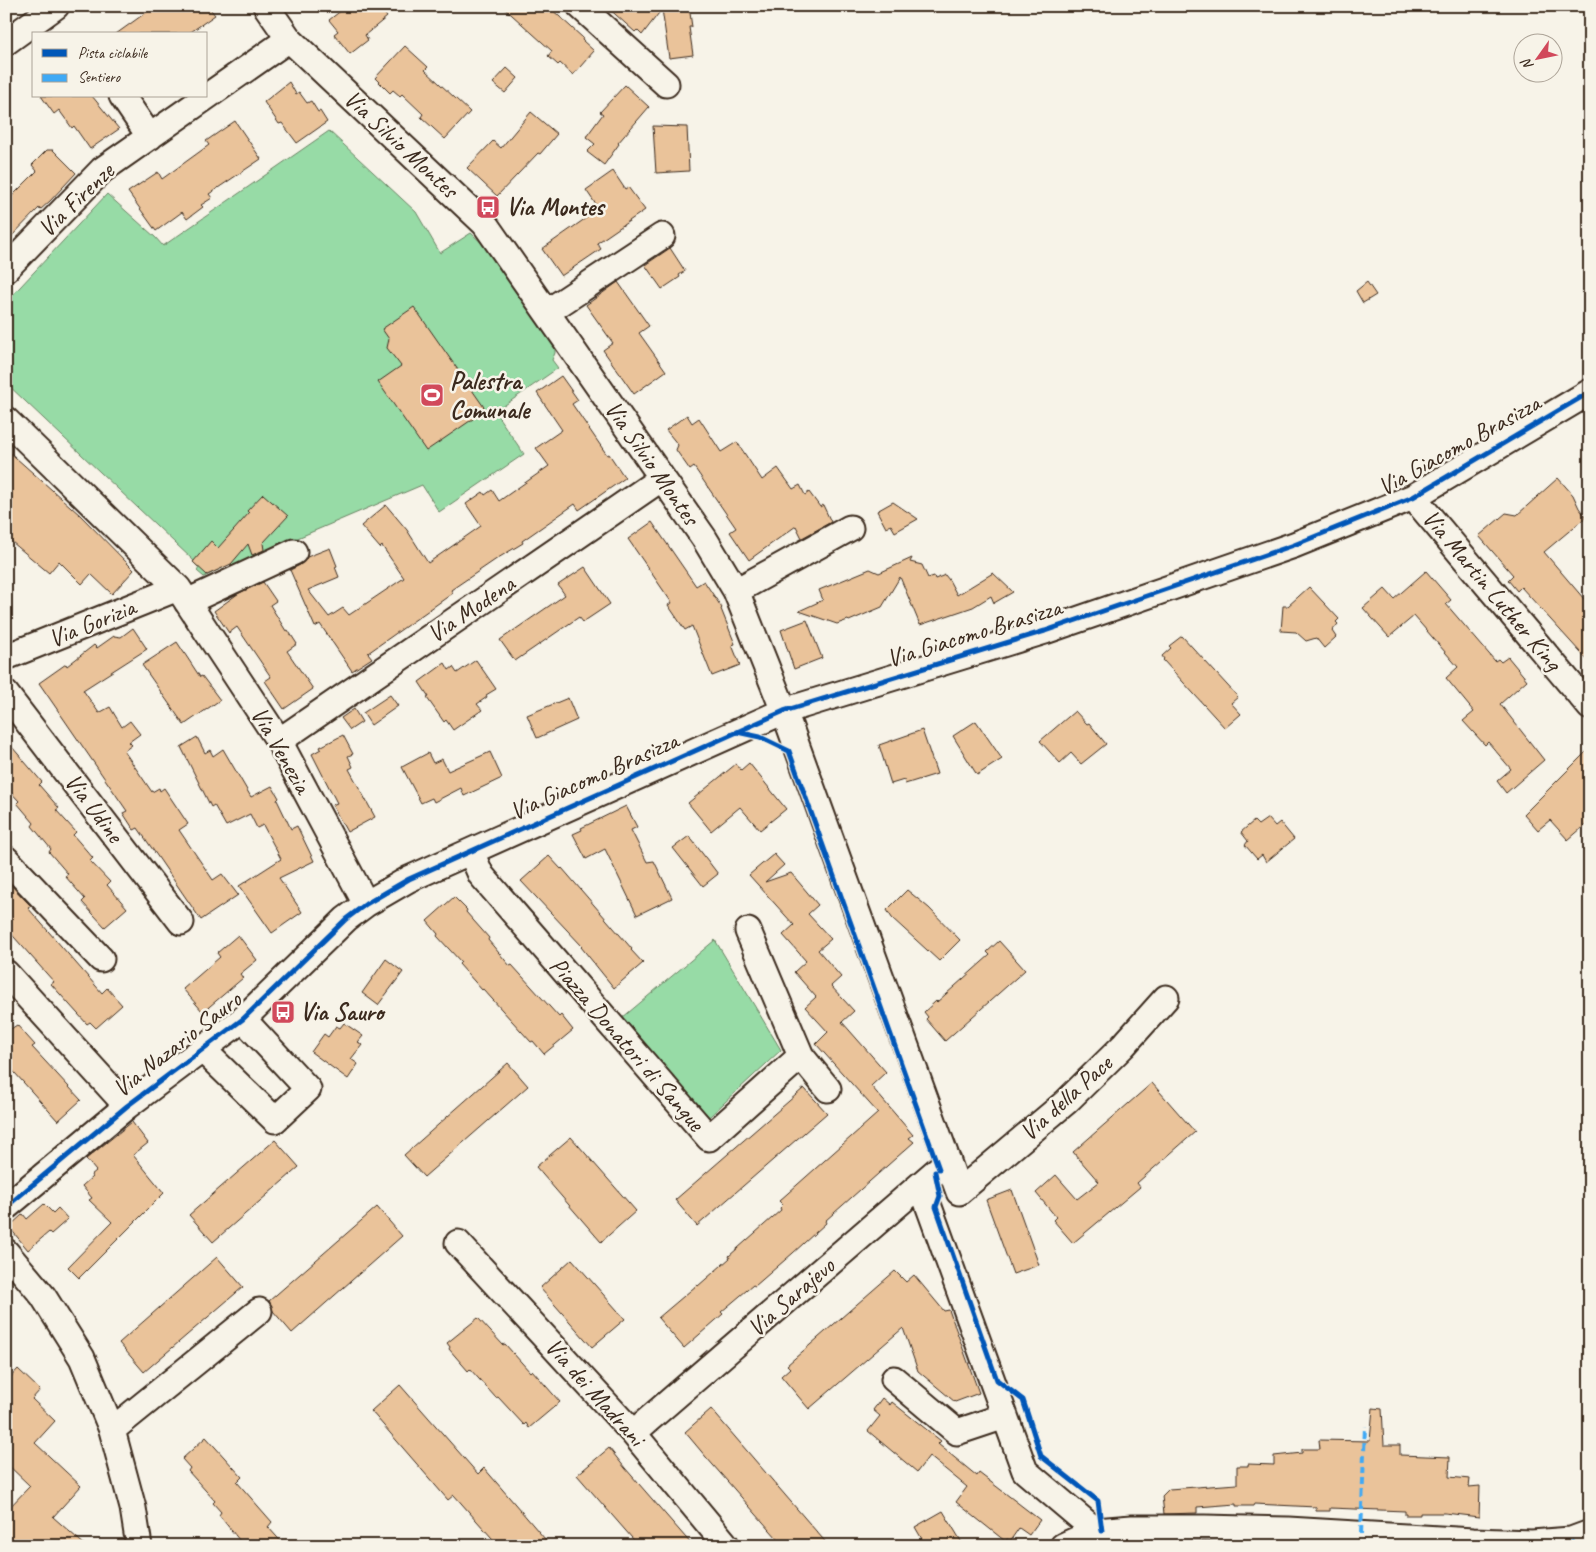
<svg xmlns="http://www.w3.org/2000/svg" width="1596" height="1552" font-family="Caveat,sans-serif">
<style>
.green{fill:#97dba6;stroke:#698262}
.building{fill:#eac39a;stroke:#3b2a1e}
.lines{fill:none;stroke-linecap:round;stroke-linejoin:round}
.minor-casing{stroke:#3b2a1e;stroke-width:29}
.minor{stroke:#f7f3e8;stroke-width:25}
.quiet{stroke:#3fa9f5;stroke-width:4;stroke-dasharray:8 4;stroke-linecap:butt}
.cycleway-casing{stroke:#f7f3e8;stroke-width:8}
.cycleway{stroke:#0057b8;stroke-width:5}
.labels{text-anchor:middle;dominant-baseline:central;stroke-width:5;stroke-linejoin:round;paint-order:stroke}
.street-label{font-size:25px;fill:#3b2a1e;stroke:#f7f3e8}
.poi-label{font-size:25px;font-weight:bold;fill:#3b2a1e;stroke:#f7f3e8;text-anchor:start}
</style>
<rect width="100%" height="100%" fill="#f7f3e8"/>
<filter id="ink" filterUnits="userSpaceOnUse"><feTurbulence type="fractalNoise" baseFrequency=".02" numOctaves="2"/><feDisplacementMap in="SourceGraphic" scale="10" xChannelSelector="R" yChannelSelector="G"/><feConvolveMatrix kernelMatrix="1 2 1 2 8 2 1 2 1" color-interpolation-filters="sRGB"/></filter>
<g filter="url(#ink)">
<path class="green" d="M329 131 416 212 440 253 471 233 484 245 555 346V353L552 360 558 368 495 412 524 454 439 512 422 485 232 566 230 564 204 577 197 571 199 568 193 562 194 561 6 383V302L107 194 155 237 163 246Z
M715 940 781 1050 709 1117 622 1018Z"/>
<path class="building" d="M155 6H208L215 15 188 34H116Z
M347 6H379L387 17 365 35 368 40 350 54 334 34 338 31 329 20Z
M502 6H548L583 38 582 40 594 51 573 75 560 63 558 65 548 56 552 51Z
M606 6H689L692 27H689L693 55 669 58 662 9 642 35 637 30 635 32Z
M405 46 428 67 425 70 470 112 445 139 421 117 423 114 402 94 400 96 393 90 390 93 375 78Z
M507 68 518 78 505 93 493 83Z
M289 82 296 94 299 92 307 103 311 101 318 112 320 111 327 122 297 143 282 123 279 124 264 102Z
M625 85 649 107 618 143 619 144 604 165 587 152 595 144 586 137 603 114 600 112Z
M41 96H92L119 129 90 149 74 126 72 128 59 110 54 114Z
M531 112 557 134 540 154 538 153 497 196 467 168 493 141 501 148Z
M235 121 261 159 209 194 212 198 201 205 203 207 187 219 182 212 156 231 128 192 158 172 162 179 209 145 206 141Z
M653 126 687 127 689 171 656 173Z
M47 150H53L76 173 50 201 40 210 39 208 6 242V202L37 171 32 165Z
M613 171 625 189 628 187 645 210 597 243 601 249 561 276 542 249 599 209 586 190Z
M670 248 685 271 679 275 680 277 662 289 645 265Z
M618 282 649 326 639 333 666 371 634 394 603 350 613 343 586 305Z
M1367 282 1376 295 1363 303 1356 291Z
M414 307 486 410 426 451 378 382 401 366 387 348 389 339 382 329Z
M561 376 578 400 572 404 607 455 609 454 625 478 579 510 575 504 522 541 523 543 498 558 451 590 453 593 368 653 372 658 352 671 320 624 315 627 290 570 300 565 307 557 330 548 337 566 335 567 339 577 308 590 329 617 343 608 349 615 404 578 382 546 380 548 361 526 386 505 407 530 428 563 481 526 466 504 483 492 485 495 492 490 499 501 549 466 536 448 562 430 537 393Z
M687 415 692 423 699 418 721 452 737 442 762 480 778 468 793 489 800 485 805 495 809 492 820 507 823 505 831 522 802 538 796 526 749 560 730 532 736 528 694 467 690 470 676 450 678 445 666 430Z
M6 449 80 515 134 570 112 594 91 574 82 584 59 561 49 573 6 537Z
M1558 478 1573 495 1579 508 1586 517 1544 552 1590 606V663L1521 587 1517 591 1508 580 1513 575 1479 536 1506 513 1517 515Z
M263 494 288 516 263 543 264 550 252 555 248 544 231 564 207 575 193 562 211 541 218 548 249 513 247 511Z
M893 502 918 519 895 532 891 525 886 528 877 511Z
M652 522 696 586 704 581 722 608 721 609 735 644 732 645 740 665 712 676 692 626 685 630 668 605 672 603 628 539Z
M912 558 910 562 922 565 928 578 934 576 935 579 945 575 949 580 957 595 993 573 1013 592 994 603 991 596 973 607 920 625 900 577 882 607 849 621 848 620 837 624 799 611 823 600 819 590 870 569 879 573Z
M585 567 610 604 583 622 579 617 515 661 500 640 565 595 558 585Z
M1426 571 1451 600 1446 604 1495 661 1498 659 1501 662 1508 657 1527 680 1500 704 1544 760 1506 793 1497 781 1511 769 1488 742 1485 745 1463 721 1474 712 1446 678 1458 667 1414 616 1389 637 1363 608 1385 589 1394 599Z
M263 582 276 601 270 605 286 631 288 630 297 644 287 651 313 689 284 709 265 681 271 677 237 627 229 633 214 611 239 593Z
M1309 587 1339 619 1336 622 1338 624 1332 631 1336 637 1324 648 1316 638 1306 641 1296 632 1281 631 1283 606H1288Z
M807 620 822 658 794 669 781 630Z
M133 628 147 649 83 690 99 713 110 707 122 727 130 721 140 734 129 742 132 745 124 751 152 792 159 788 160 791 164 788 188 824 179 830 213 880 222 874 238 895 201 920 138 828 134 830 123 813 127 811 39 683 66 664 67 666 94 645 97 648 114 636 121 637Z
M1182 636 1238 697 1231 703 1241 714 1225 728 1163 660 1164 659 1162 656 1171 648 1169 646Z
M177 642 200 677 202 676 220 700 184 725 142 665Z
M476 660 496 689 486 695 487 697 477 704 482 710 453 730 446 720 444 722 427 698 429 697 419 682 445 663 449 670 453 667 457 673Z
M390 695 398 706 371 725 363 713Z
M568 698 577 720 537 738 527 715Z
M354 709 362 722 350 730 341 718Z
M1075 711 1087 724 1089 723 1106 744 1081 764 1071 753 1060 763 1040 741Z
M976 721 1002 759 977 775 953 736Z
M922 730 937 774 905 784 904 780 891 784 879 745Z
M343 735 353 754 348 756 353 767 349 769 375 817 347 832 332 805 337 803 312 754 321 749 320 747Z
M197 737 205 753 210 750 213 756 223 749 251 797 272 786 279 798 277 800 291 829 297 826 314 861 279 878 302 912 272 933 239 886 281 859 263 825 257 828 250 814 226 826 214 805 211 807 181 747Z
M6 740 42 782 39 785 59 808 56 810 76 832 73 835 93 858 90 861 110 882 107 885 127 908 105 927 82 902 85 899 65 876 68 874 49 852 51 849 32 826 34 823 17 803 19 801 6 787Z
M1590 748V821L1568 840 1550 820 1538 830 1524 814Z
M490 752 502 778 464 796 461 788 434 802 432 798 421 803 402 767 428 753 433 763 442 759 448 771Z
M749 763 786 809 760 830 740 807 711 831 688 803 736 764 741 770Z
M626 806 637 827 631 830 647 862 654 861 672 898 637 915 605 849 586 859 573 834 582 830 581 828Z
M1268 818 1275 826 1280 822 1294 839 1266 862 1262 855 1257 859 1245 845 1248 841 1241 832 1254 821 1258 825Z
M689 836 718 874 703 886 673 848Z
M774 854 784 865 765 882 791 873 818 905 808 914 831 939 818 950 841 977 831 986 854 1011 842 1022 886 1072 871 1086 913 1135 909 1138 914 1142 825 1221 826 1223 793 1253 755 1286 753 1285 721 1312 723 1314 684 1348 658 1318 697 1285 698 1286 730 1258 729 1256 781 1210 780 1208 783 1205 779 1201 878 1113 816 1044 828 1032 805 1007 816 997 794 972 806 961 783 935 794 925 749 875Z
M549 856 561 869 562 868 632 949 631 950 643 963 614 988 581 947 582 946 521 881Z
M6 880 31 906 28 908 102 993 107 988 122 1005 96 1028 90 1022 87 1024 51 984 54 982 6 928Z
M907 890 929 908 960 940 939 961 892 918 887 910Z
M454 897 467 910 466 912 489 938 488 940 510 966 512 965 559 1017 561 1015 573 1030 544 1054 533 1041 531 1042 483 989 482 990 459 964 461 962 437 936 438 934 427 921Z
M238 935 257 960 240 974 243 978 203 1012 183 989 220 957 217 953Z
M999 941 1025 970 945 1041 926 1019 928 1017 924 1012 936 1001 937 1002 990 955 987 952Z
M386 959 403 972 378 1005 362 993Z
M344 1023 363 1036 358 1042 362 1045 351 1059 358 1064 348 1079 311 1052 324 1034 328 1037 336 1026 340 1028Z
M17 1025 35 1045 32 1047 81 1100 58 1121 6 1063V1032Z
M508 1063 528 1086 424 1177 404 1155Z
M1152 1083 1195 1132 1137 1183 1140 1187 1073 1243 1053 1220 1056 1217 1036 1193 1056 1175 1077 1199 1099 1182 1073 1152Z
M804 1088 827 1113 697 1226 675 1200Z
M132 1122 148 1143 133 1155 164 1193 79 1278 68 1267 112 1222 89 1200 92 1198 82 1186 92 1177 91 1175 96 1171 86 1159Z
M571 1137 636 1211 601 1242 536 1167Z
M275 1140 299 1167 213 1242 189 1215Z
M1012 1190 1039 1265 1013 1274 986 1200Z
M44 1204 53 1213 58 1208 68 1219 51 1234 49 1232 28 1250 9 1227 23 1214 27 1219Z
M377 1207 402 1236 292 1333 273 1311 269 1301Z
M217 1257 243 1287 144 1372 119 1343Z
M572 1259 625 1319 592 1347 540 1288Z
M895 1271 906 1282 914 1275 944 1311 949 1310 979 1393 955 1402 918 1371 903 1328 809 1409 781 1376 790 1368 787 1365Z
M478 1318 503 1345 505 1344 530 1372 532 1370 560 1402 529 1428 526 1423 524 1425 498 1397 496 1398 470 1369 468 1371 449 1349 450 1347 447 1343Z
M18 1369 40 1390 32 1399 55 1421 35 1443 81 1486 53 1517 86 1546H6V1511L30 1486 6 1463V1382Z
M400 1385 478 1474 484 1468 551 1546H499L454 1495 448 1500 371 1411Z
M882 1398 890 1405 892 1402 941 1441 938 1444 977 1476 979 1473 1040 1520 1029 1535 1019 1528 1010 1541 1007 1539 1005 1541 956 1502 967 1487 929 1456 917 1472 868 1431 880 1416 873 1410Z
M1373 1408 1382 1409 1384 1445H1400V1455L1450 1457 1449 1477 1470 1479 1469 1487 1480 1486 1479 1517 1445 1513H1420V1515H1405V1511L1330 1508V1511H1316V1507L1254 1504 1253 1506H1236V1504L1197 1507V1513L1164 1514 1162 1496 1169 1489 1237 1484V1466H1248V1464L1274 1465V1456L1302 1453V1449H1320L1319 1440 1370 1441Z
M711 1409 747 1451 829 1546H784L706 1457 685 1432Z
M206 1437 242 1477 237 1482 272 1522 268 1527 285 1546H244L219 1515 221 1512 213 1503 215 1501 188 1471 190 1468 182 1459Z
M609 1448 625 1468 693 1546H639L577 1475Z
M943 1511 964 1546H926L915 1527Z"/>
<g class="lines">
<g class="minor-casing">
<path id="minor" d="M266 6 289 39 485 224 704 538 736 591 784 711 959 1192 1066 1102 1123 1046 1166 998
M580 6 666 84
M6 42 56 6
M122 96 150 137
M6 269 102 170 289 39
M547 312 662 236
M6 420 178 588 279 741 366 904
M1413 497 1590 707
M736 591 850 528
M187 602 294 552
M6 657 178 588
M6 694 181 922
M279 741 662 478
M471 852 481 875 709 1138 801 1056 748 931
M6 859 101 959
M6 973 127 1106
M203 1050 275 1120 308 1089 243 1019
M801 1056 828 1089
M921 1185 1025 1471 1096 1531
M6 1207 127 1106 243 1019 346 919 366 904 409 879 784 711 1045 631 1294 545 1413 497 1590 392
M458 1243 633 1433 727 1546
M6 1252 43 1296 82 1358 112 1430 133 1508 139 1546
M894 1379 957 1432 1005 1416
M112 1430 259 1311
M633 1433 948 1161
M1063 1546 1096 1531 1132 1528H1205L1288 1530 1473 1541 1532 1543 1571 1540 1590 1533"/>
</g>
<use href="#minor" class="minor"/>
<path class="quiet" d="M1361 1534 1365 1426
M1571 1540 1575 1546"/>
<g class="cycleway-casing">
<path id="cycleway" d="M737 732 760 737 789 751 939 1169
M935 1172 940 1196 936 1207 997 1380 1023 1400 1041 1456 1098 1501 1102 1531
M6 1207 127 1106 243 1019 346 919 366 904 409 879 784 711 1045 631 1294 545 1413 497 1590 392"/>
</g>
<use href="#cycleway" class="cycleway"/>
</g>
</g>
<defs>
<g id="bus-square" transform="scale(1.25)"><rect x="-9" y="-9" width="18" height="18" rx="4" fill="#d1495b" stroke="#f7f3e8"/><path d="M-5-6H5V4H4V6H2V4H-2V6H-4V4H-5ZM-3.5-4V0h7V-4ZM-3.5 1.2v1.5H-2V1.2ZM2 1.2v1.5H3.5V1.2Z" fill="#fff"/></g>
<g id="stadium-square" transform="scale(1.25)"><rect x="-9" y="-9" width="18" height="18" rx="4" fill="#d1495b" stroke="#f7f3e8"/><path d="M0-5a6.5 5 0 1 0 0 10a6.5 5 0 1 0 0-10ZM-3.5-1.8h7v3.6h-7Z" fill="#fff"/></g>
</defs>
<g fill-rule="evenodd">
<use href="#bus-square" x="488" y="207"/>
<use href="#stadium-square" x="432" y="395"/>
<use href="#bus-square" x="283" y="1012"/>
</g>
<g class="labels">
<g class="street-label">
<text transform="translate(401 144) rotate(43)">Via Silvio Montes</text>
<text transform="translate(76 200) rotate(-44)">Via Firenze</text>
<text transform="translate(1459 445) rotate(-29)">Via Giacomo Brasizza</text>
<text transform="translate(652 463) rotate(55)">Via Silvio Montes</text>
<text transform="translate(1492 590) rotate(50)">Via Martin Luther King</text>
<text transform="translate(471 609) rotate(-34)">Via Modena</text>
<text transform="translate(92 623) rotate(-22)">Via Gorizia</text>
<text transform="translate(974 633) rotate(-17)">Via Giacomo Brasizza</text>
<text transform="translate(281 750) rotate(60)">Via Venezia</text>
<text transform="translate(594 776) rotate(-24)">Via Giacomo Brasizza</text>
<text transform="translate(94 808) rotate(53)">Via Udine</text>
<text transform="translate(177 1044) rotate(-38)">Via Nazario Sauro</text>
<text transform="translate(627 1044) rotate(49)">Piazza Donatori di Sangue</text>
<text transform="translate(1066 1098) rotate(-42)">Via della Pace</text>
<text transform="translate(791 1297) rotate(-41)">Via Sarajevo</text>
<text transform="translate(595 1392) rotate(48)">Via dei Madrani</text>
</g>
<g class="poi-label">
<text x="506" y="207">Via Montes</text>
<text x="450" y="381">Palestra<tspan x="450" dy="29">Comunale</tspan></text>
<text x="300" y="1012">Via Sauro</text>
</g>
</g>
<rect width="1596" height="1552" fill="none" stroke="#f7f3e8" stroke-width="25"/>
<rect x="12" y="12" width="1571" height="1527" fill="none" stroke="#3b2a1e" stroke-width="2" filter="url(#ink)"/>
<rect x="32" y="32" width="175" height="65" fill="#f7f3e8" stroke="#aca397"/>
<rect x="42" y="49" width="25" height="8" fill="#0057b8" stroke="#aca397"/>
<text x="78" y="58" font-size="15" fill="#3b2a1e">Pista ciclabile</text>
<rect x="42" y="74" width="25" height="8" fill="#3fa9f5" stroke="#aca397"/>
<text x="78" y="82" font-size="15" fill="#3b2a1e">Sentiero</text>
<g transform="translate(1538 58) rotate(237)"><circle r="24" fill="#f7f3e8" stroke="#aca397"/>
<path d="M0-4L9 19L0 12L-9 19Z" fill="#d1495b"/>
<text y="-8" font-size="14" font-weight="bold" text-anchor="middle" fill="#3b2a1e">N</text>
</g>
</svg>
